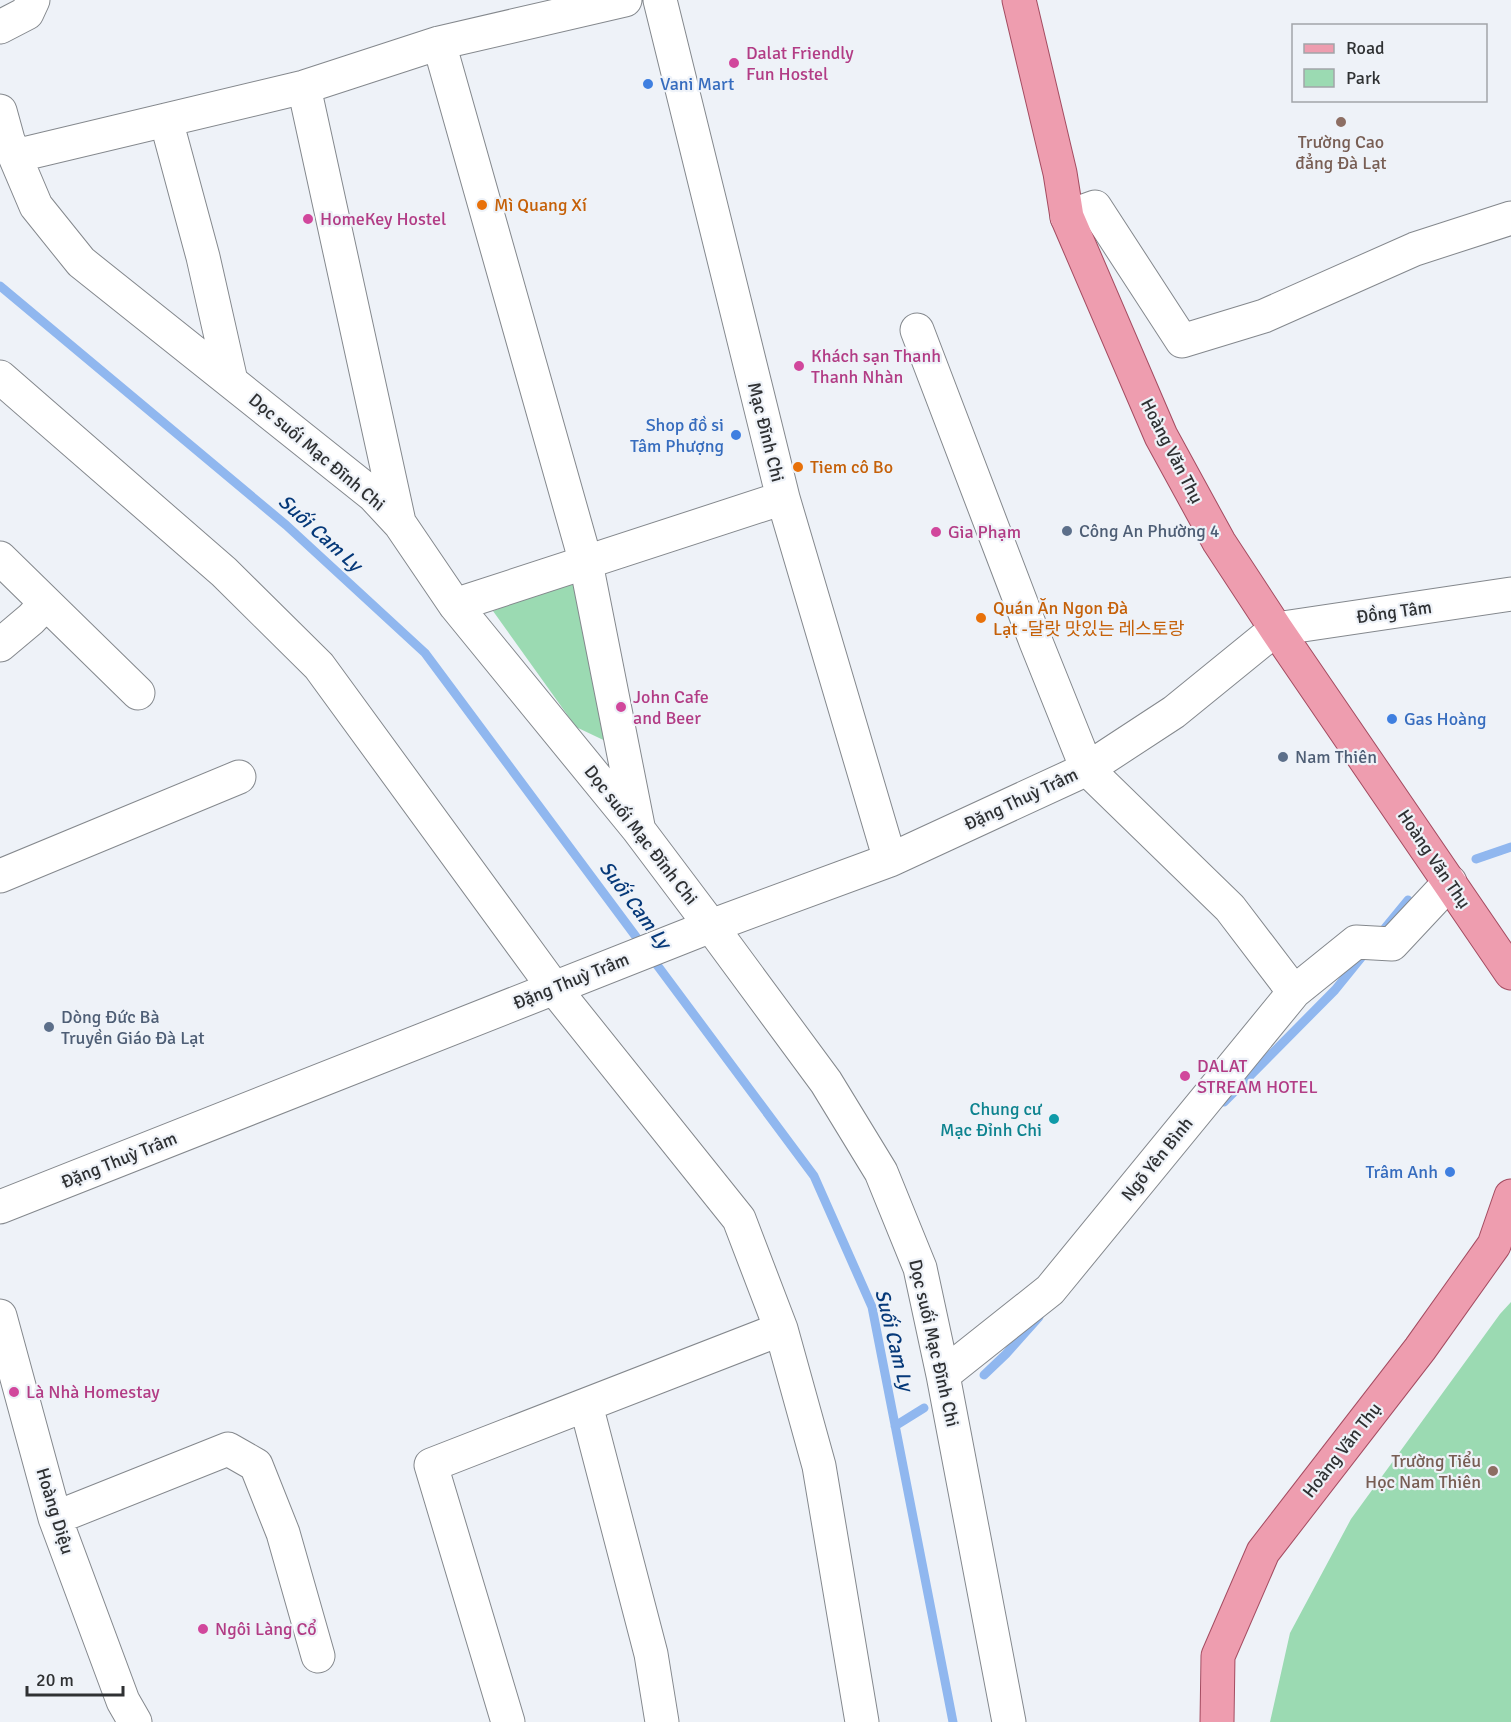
<svg xmlns="http://www.w3.org/2000/svg" width="1511" height="1722" font-family="Signika,'Noto Sans KR',sans-serif">
<style>
.green{fill:#9bdab2}
.lines{fill:none;stroke-linecap:round;stroke-linejoin:round}
.stream{stroke:#90b7ef;stroke-width:9}
.minor-casing{stroke:#84888d;stroke-width:35}
.major-casing{stroke:#a44c61;stroke-width:35}
.minor{stroke:#fff;stroke-width:33}
.major{stroke:#ee9daf;stroke-width:33}
.hotel-dot{fill:#d1479c;stroke:#eef2f8;stroke-width:2}
.shop-dot{fill:#3f7fe0;stroke:#eef2f8;stroke-width:2}
.education-dot{fill:#8d6e63;stroke:#eef2f8;stroke-width:2}
.food-dot{fill:#e8710a;stroke:#eef2f8;stroke-width:2}
.service-dot{fill:#5c6f8a;stroke:#eef2f8;stroke-width:2}
.culture-dot{fill:#0f9aa8;stroke:#eef2f8;stroke-width:2}
.labels{text-anchor:middle;dominant-baseline:central;stroke-width:4.5;stroke-linejoin:round;paint-order:stroke}
.hotel-label{font-size:18px;fill:#b23c85;stroke:#eef2f8;text-anchor:start}
.shop-label{font-size:18px;fill:#366cbe;stroke:#eef2f8;text-anchor:start}
.education-label{font-size:18px;fill:#785e54;stroke:#eef2f8}
.food-label{font-size:18px;fill:#c56008;stroke:#eef2f8;text-anchor:start}
.street-label{font-size:18px;fill:#2f3133;stroke:#eef2f8}
.service-label{font-size:18px;fill:#4e5e75;stroke:#eef2f8;text-anchor:start}
.culture-label{font-size:18px;fill:#0d838f;stroke:#eef2f8;text-anchor:end}
.water-label{font-size:20px;font-style:italic;fill:#063979;stroke:#eef2f8}
</style>
<rect width="100%" height="100%" fill="#eef2f8"/>
<path class="green" d="M576 578 616 746 576 727 493 611Z
M1511 1302V1722H1270L1290 1633 1351 1519 1500 1314Z"/>
<g class="lines">
<path class="stream" d="M0 286 286 525 425 653 814 1176 872 1307 953 1722
M1476 859 1511 847
M1385 928 1408 900
M1224 1102 1335 990 1365 953
M984 1375 1006 1354 1039 1317
M895 1426 924 1408"/>
<g class="minor-casing">
<path id="minor" d="M660 0 783 498 890 860
M0 27 27 13 33 0
M439 43 586 563 638 826
M304 87 399 522
M0 111 8 140 36 206 81 262 373 495 400 524 455 605 638 829 711 926 826 1082 881 1172 920 1268 943 1375 1009 1722
M166 120 203 257 231 381
M15 156 304 87 439 43 625 0
M1067 217 1095 207 1182 341 1264 316 1415 249 1511 218
M917 330 1036 642 1087 769 1230 908 1294 992 1050 1290 943 1375
M0 377 224 572 319 666 554 988 739 1219 781 1329 819 1466 862 1722
M0 558 138 693
M455 605 783 498
M0 645 31 619 46 603
M0 876 239 777
M1294 992 1356 942 1392 944 1450 882
M0 1207 711 926 890 860 1087 769 1174 712 1276 629 1511 594
M0 1316 55 1518 123 1701 135 1722
M586 1405 651 1654 662 1722
M55 1518 228 1449 256 1465 283 1533 318 1656
M508 1722 431 1465 781 1329"/>
</g>
<g class="major-casing">
<path id="major" d="M1019 0 1060 173 1067 217 1161 436 1219 542 1276 629 1511 973
M1217 1722 1218 1656 1263 1552 1420 1349 1494 1245 1511 1196"/>
</g>
<use href="#minor" class="minor"/>
<use href="#major" class="major"/>
</g>
<g class="hotel-dot">
<circle cx="734" cy="63" r="6"/>
<circle cx="308" cy="219" r="6"/>
<circle cx="799" cy="366" r="6"/>
<circle cx="936" cy="532" r="6"/>
<circle cx="621" cy="707" r="6"/>
<circle cx="1185" cy="1076" r="6"/>
<circle cx="14" cy="1392" r="6"/>
<circle cx="203" cy="1629" r="6"/>
</g>
<g class="shop-dot">
<circle cx="648" cy="84" r="6"/>
<circle cx="736" cy="435" r="6"/>
<circle cx="1392" cy="719" r="6"/>
<circle cx="1450" cy="1172" r="6"/>
</g>
<g class="education-dot">
<circle cx="1341" cy="122" r="6"/>
<circle cx="1493" cy="1471" r="6"/>
</g>
<g class="food-dot">
<circle cx="482" cy="205" r="6"/>
<circle cx="798" cy="467" r="6"/>
<circle cx="981" cy="618" r="6"/>
</g>
<g class="service-dot">
<circle cx="1067" cy="531" r="6"/>
<circle cx="1283" cy="757" r="6"/>
<circle cx="49" cy="1027" r="6"/>
</g>
<circle class="culture-dot" cx="1054" cy="1119" r="6"/>
<g class="labels">
<g class="hotel-label">
<text x="746" y="53">Dalat Friendly<tspan x="746" dy="21">Fun Hostel</tspan></text>
<text x="320" y="219">HomeKey Hostel</text>
<text x="811" y="356">Khách sạn Thanh<tspan x="811" dy="21">Thanh Nhàn</tspan></text>
<text x="948" y="532">Gia Phạm</text>
<text x="633" y="697">John Cafe<tspan x="633" dy="21">and Beer</tspan></text>
<text x="1197" y="1066">DALAT<tspan x="1197" dy="21">STREAM HOTEL</tspan></text>
<text x="26" y="1392">Là Nhà Homestay</text>
<text x="215" y="1629">Ngôi Làng Cổ</text>
</g>
<g class="shop-label">
<text x="660" y="84">Vani Mart</text>
<text x="724" y="425" text-anchor="end">Shop đồ si<tspan x="724" dy="21">Tâm Phượng</tspan></text>
<text x="1404" y="719">Gas Hoàng</text>
<text x="1438" y="1172" text-anchor="end">Trâm Anh</text>
</g>
<g class="education-label">
<text x="1341" y="142">Trường Cao<tspan x="1341" dy="21">đẳng Đà Lạt</tspan></text>
<text x="1481" y="1461" text-anchor="end">Trường Tiểu<tspan x="1481" dy="21">Học Nam Thiên</tspan></text>
</g>
<g class="food-label">
<text x="494" y="205">Mì Quang Xí</text>
<text x="810" y="467">Tiem cô Bo</text>
<text x="993" y="608">Quán Ăn Ngon Đà<tspan x="993" dy="21">Lạt -달랏 맛있는 레스토랑</tspan></text>
</g>
<g class="street-label">
<text transform="translate(766 432) rotate(76)">Mạc Đĩnh Chi</text>
<text transform="translate(1172 451) rotate(63)">Hoàng Văn Thụ</text>
<text transform="translate(317 452) rotate(40)">Dọc suối Mạc Đĩnh Chi</text>
<text transform="translate(1394 612) rotate(-8)">Đồng Tâm</text>
<text transform="translate(1021 799) rotate(-25)">Đặng Thuỳ Trâm</text>
<text transform="translate(641 835) rotate(52)">Dọc suối Mạc Đĩnh Chi</text>
<text transform="translate(1434 859) rotate(56)">Hoàng Văn Thụ</text>
<text transform="translate(571 981) rotate(-22)">Đặng Thuỳ Trâm</text>
<text transform="translate(1157 1159) rotate(-51)">Ngõ Yên Bình</text>
<text transform="translate(119 1160) rotate(-22)">Đặng Thuỳ Trâm</text>
<text transform="translate(934 1343) rotate(77)">Dọc suối Mạc Đĩnh Chi</text>
<text transform="translate(1342 1450) rotate(-52)">Hoàng Văn Thụ</text>
<text transform="translate(55 1511) rotate(73)">Hoàng Diệu</text>
</g>
<g class="service-label">
<text x="1079" y="531">Công An Phường 4</text>
<text x="1295" y="757">Nam Thiên</text>
<text x="61" y="1017">Dòng Đức Bà<tspan x="61" dy="21">Truyền Giáo Đà Lạt</tspan></text>
</g>
<g class="culture-label">
<text x="1042" y="1109">Chung cư<tspan x="1042" dy="21">Mạc Đỉnh Chi</tspan></text>
</g>
<g class="water-label">
<text transform="translate(320 533) rotate(42)">Suối Cam Ly</text>
<text transform="translate(635 905) rotate(53)">Suối Cam Ly</text>
<text transform="translate(894 1340) rotate(76)">Suối Cam Ly</text>
</g>
</g>
<rect x="1292" y="24" width="195" height="78" fill="#eef2f8" stroke="#a2a5a9" stroke-width="1.5"/>
<rect x="1304" y="44" width="30" height="9" fill="#ee9daf" stroke="#a2a5a9" stroke-width="1.5"/>
<text x="1346" y="54" font-size="18" fill="#2f3133">Road</text>
<rect x="1304" y="69" width="30" height="18" fill="#9bdab2" stroke="#a2a5a9" stroke-width="1.5"/>
<text x="1346" y="84" font-size="18" fill="#2f3133">Park</text>
<path d="M27 1686v9h96v-9" fill="none" stroke="#2f3133" stroke-width="3"/>
<text x="36" y="1686" font-size="18" fill="#2f3133" stroke="#eef2f8" stroke-width="4.5" paint-order="stroke">20 m</text>
</svg>
